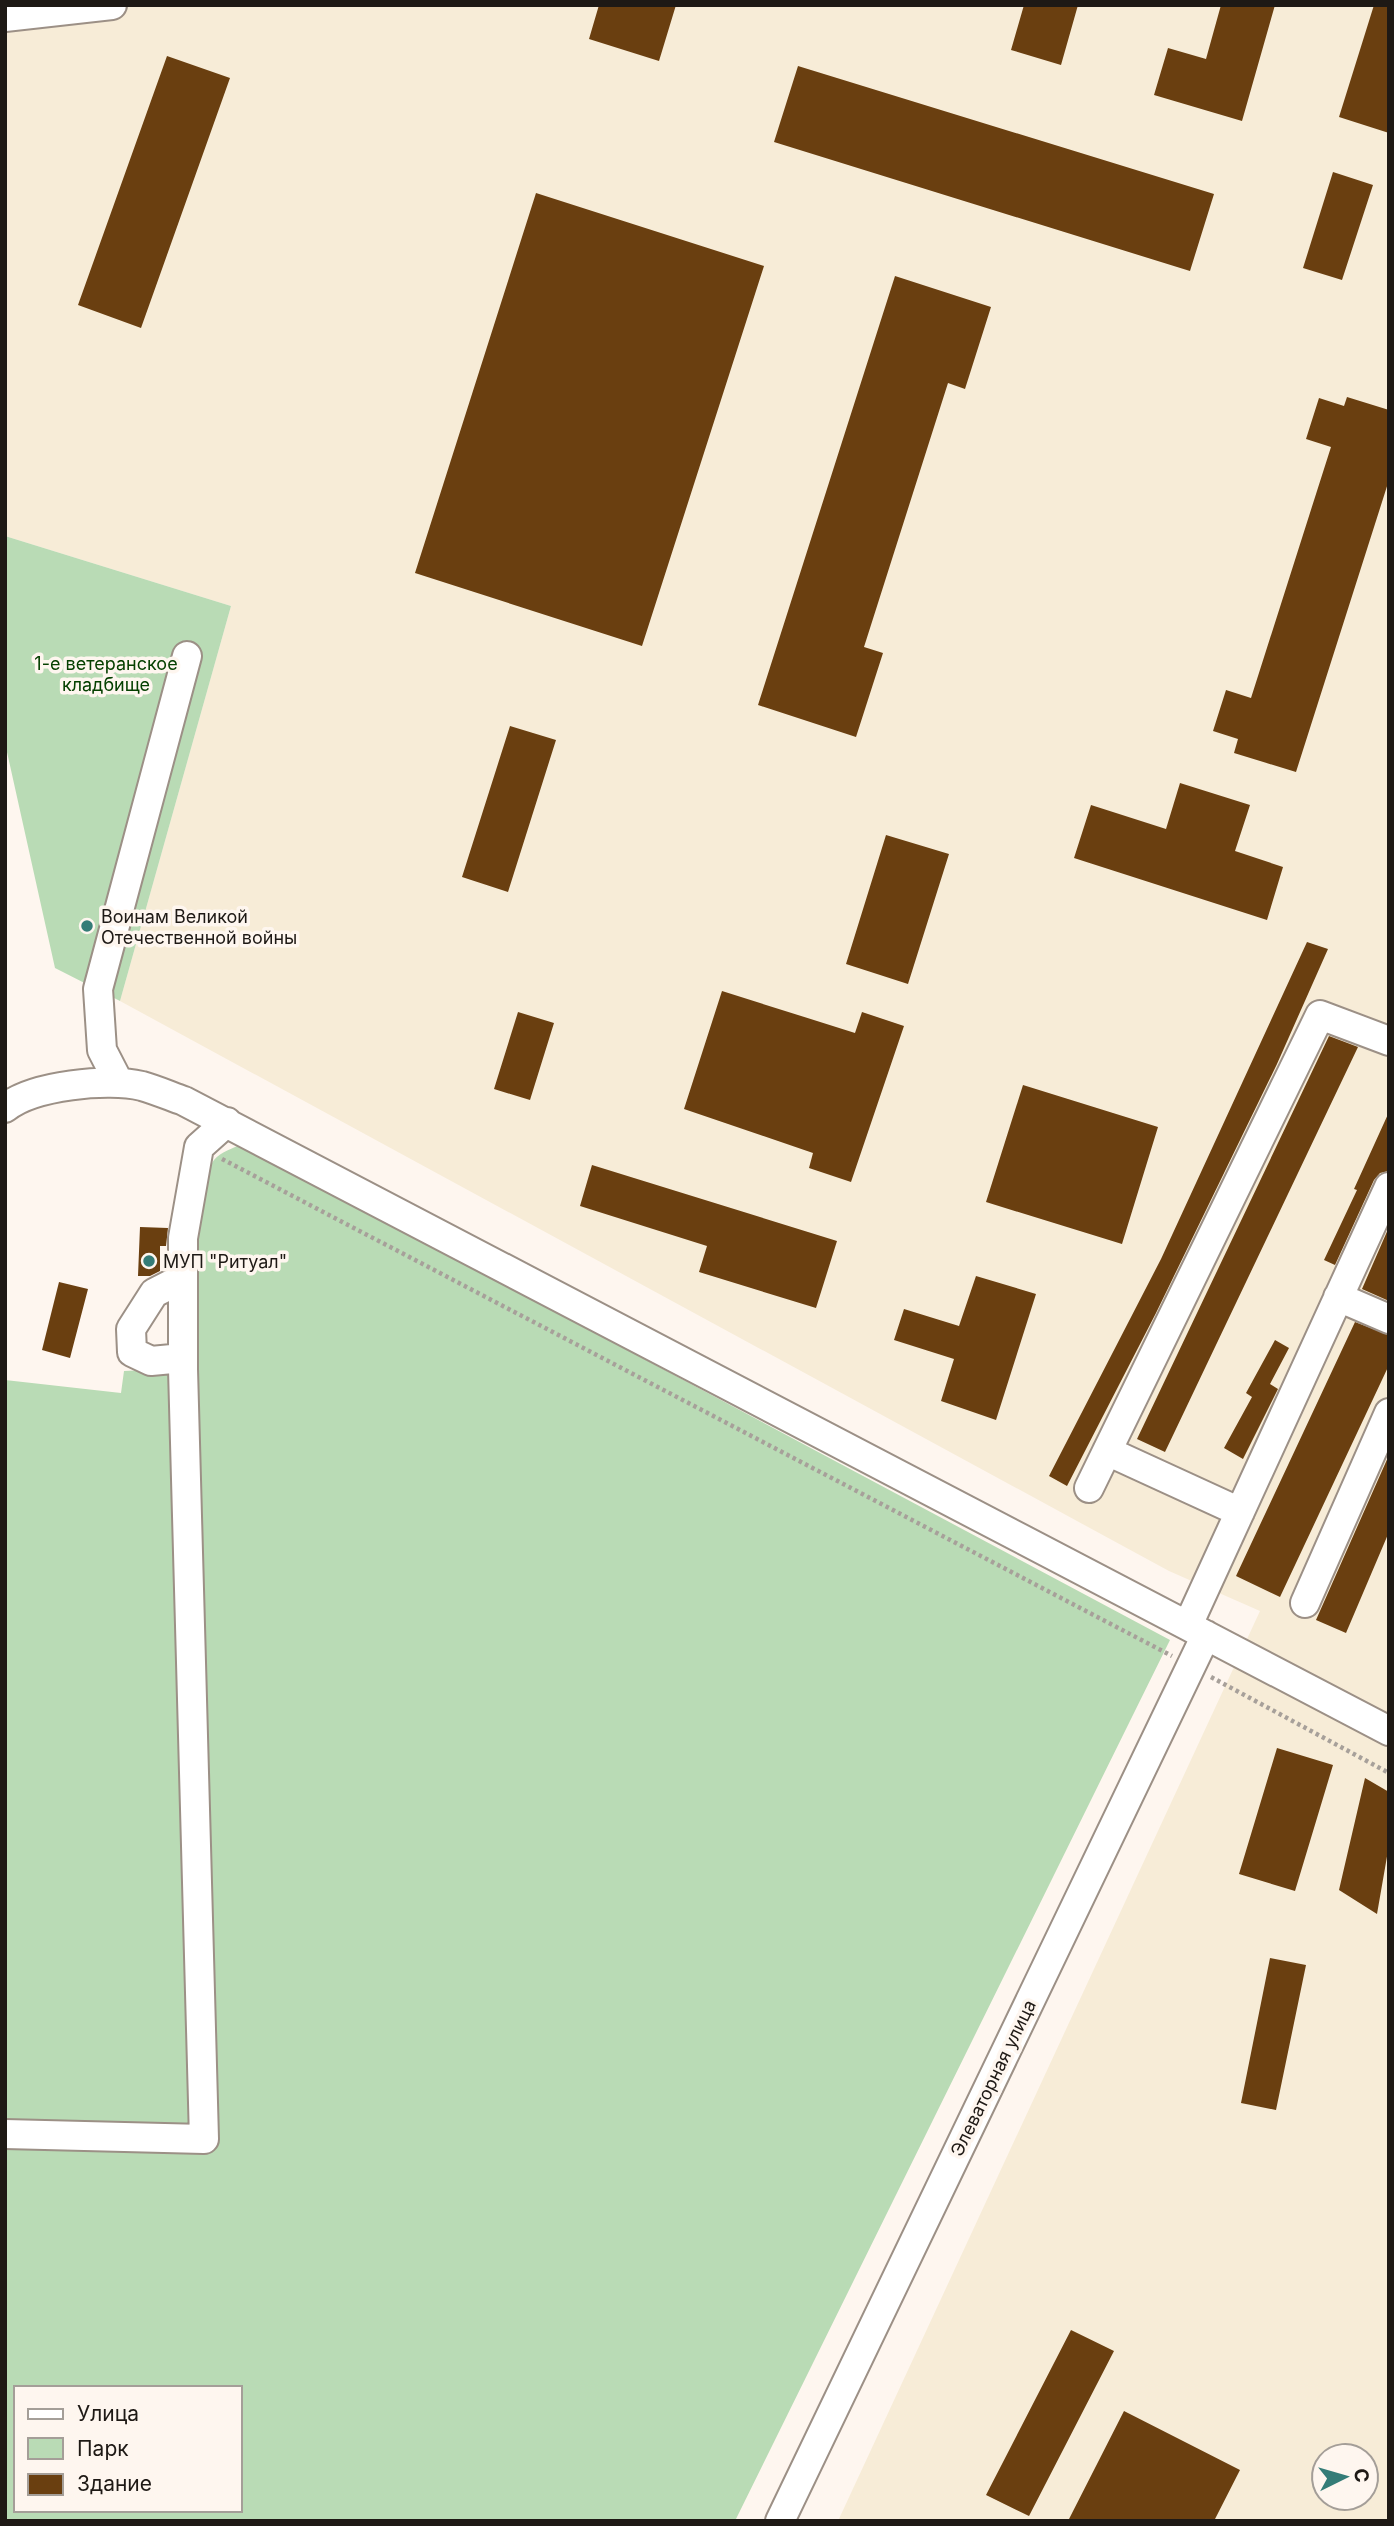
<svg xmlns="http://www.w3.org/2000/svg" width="1394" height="2526" font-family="Inter,sans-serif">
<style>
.industrial{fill:#f7ecd7;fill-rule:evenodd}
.green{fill:#b9dbb5;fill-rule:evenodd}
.building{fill:#6a3f10}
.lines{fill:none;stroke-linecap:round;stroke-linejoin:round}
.minor-casing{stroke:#9c9086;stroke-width:32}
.path{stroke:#a7a09a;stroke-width:4.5;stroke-dasharray:3.5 3.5;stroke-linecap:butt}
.minor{stroke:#fff;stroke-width:28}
.poi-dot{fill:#347c77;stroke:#fef6ef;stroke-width:2.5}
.labels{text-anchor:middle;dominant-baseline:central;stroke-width:7;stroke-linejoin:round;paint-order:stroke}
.park-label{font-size:18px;fill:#054000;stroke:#fef6ef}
.poi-label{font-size:18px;fill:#1e1915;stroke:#fef6ef;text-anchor:start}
.street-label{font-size:18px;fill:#1e1915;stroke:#fef6ef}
</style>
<rect width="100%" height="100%" fill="#fef6ef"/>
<path class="industrial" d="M5 5H1389V2521H838L1260 1611 1169 1571 120 1001 231 606 5 536ZM1324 2456H1366V2498H1324Z"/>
<path class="green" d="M5 536 231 606 120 1001 55 968 5 743Z
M242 1144 1170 1640 735 2521H5V1380L121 1393 124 1371 190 1368C191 1316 184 1201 214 1160 220 1152 234 1148 242 1144ZM16 2388H240V2510H16Z"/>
<path class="building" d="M599 5H676L659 61 589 39Z
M1024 5H1078L1061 65 1011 50Z
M1221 5H1275L1242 121 1154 95 1168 48 1206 59Z
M1374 5H1389V133L1339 117Z
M167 56 230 78 141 328 78 305Z
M798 66 1214 194 1190 271 774 142Z
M1333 172 1373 185 1342 280 1303 268Z
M536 193 764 266 642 646 415 573Z
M895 276 991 307 965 389 948 383 864 647 883 653 856 737 758 705Z
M1347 397 1389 410V480L1296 772 1234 753 1238 739 1213 731 1226 690 1251 698 1331 447 1306 439 1319 398 1344 406Z
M510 726 556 740 508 892 462 877Z
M1180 783 1250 805 1235 851 1283 867 1267 920 1074 858 1091 805 1166 829Z
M886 835 949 854 908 984 846 964Z
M1307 942 1328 949 1277 1064 1156 1313 1067 1486 1049 1476 1161 1259Z
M722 991 855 1033 862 1012 904 1026 851 1182 809 1168 813 1153 684 1109Z
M518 1012 554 1023 530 1100 494 1089Z
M1329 1036 1358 1047 1165 1452 1137 1439Z
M1023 1085 1158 1127 1122 1244 986 1202Z
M1389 1112V1171L1380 1173 1374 1180 1335 1265 1324 1260 1357 1190 1354 1189Z
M592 1165 837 1241 816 1308 699 1272 707 1246 580 1206Z
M140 1227 168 1228 166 1246H160V1271L150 1276H138Z
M1389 1227V1301L1362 1289Z
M976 1276 1036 1294 996 1420 941 1401 954 1359 894 1340 904 1309 959 1326Z
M59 1282 88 1289 70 1358 42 1350Z
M1355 1322 1389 1335V1365L1280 1597 1236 1576Z
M1275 1340 1289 1348 1270 1384 1278 1389 1243 1459 1224 1448 1252 1397 1246 1393Z
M1389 1455V1532L1346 1633 1316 1620Z
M1277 1748 1333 1765 1295 1891 1239 1874Z
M1365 1778 1389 1792V1845L1377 1914 1339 1890Z
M1270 1958 1306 1965 1276 2110 1241 2103Z
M1071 2330 1114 2351 1029 2516 986 2495Z
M1124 2411 1240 2470 1214 2521H1068Z"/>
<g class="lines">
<g class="minor-casing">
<path id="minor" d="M5 17 112 5
M119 1083 102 1050 98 989 187 656
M5 1108C33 1085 108 1078 142 1086 156 1090 170 1096 184 1101L1389 1731
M1338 1297 1389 1319
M183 1358 151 1361 132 1352 131 1329 154 1293 183 1278
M1107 1451 1240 1512
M1089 1488 1320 1015 1389 1041
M1305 1603 1389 1413
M1188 1625 1389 1187
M5 2134 204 2139 183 1369V1238L199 1147 227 1122
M780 2521 1206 1635"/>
</g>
<path class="path" d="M222 1159 1172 1656
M1211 1677 1389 1773"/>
<use href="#minor" class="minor"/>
</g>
<g class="poi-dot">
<circle cx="87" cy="926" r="7"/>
<circle cx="149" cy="1261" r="7"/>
</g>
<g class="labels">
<g class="park-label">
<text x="106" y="663">1-е ветеранское<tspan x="106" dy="21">кладбище</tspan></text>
</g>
<g class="poi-label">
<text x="101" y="916">Воинам Великой<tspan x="101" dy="21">Отечественной войны</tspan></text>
<text x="163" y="1261">МУП "Ритуал"</text>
</g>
<g class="street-label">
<text transform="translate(993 2078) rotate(-64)">Элеваторная улица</text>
</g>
</g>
<rect width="1394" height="2526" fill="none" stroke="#1e1915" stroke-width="14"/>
<rect x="14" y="2386" width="228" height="126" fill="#fef6ef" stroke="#a49e98" stroke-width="2"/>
<rect x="28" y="2409" width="35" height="10" fill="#ffffff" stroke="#a49e98" stroke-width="2"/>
<text x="77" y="2421" font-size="21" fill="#1e1915">Улица</text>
<rect x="28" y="2438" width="35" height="21" fill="#b9dbb5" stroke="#a49e98" stroke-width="2"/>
<text x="77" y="2456" font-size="21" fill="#1e1915">Парк</text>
<rect x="28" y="2474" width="35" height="21" fill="#6a3f10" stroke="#a49e98" stroke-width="2"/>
<text x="77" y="2491" font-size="21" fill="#1e1915">Здание</text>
<g transform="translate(1345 2477) rotate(85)"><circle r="33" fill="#fef6ef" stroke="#a49e98" stroke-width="2"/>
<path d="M0-5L12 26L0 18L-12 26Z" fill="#347c77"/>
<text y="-10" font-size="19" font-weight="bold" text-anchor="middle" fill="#1e1915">С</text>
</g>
</svg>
